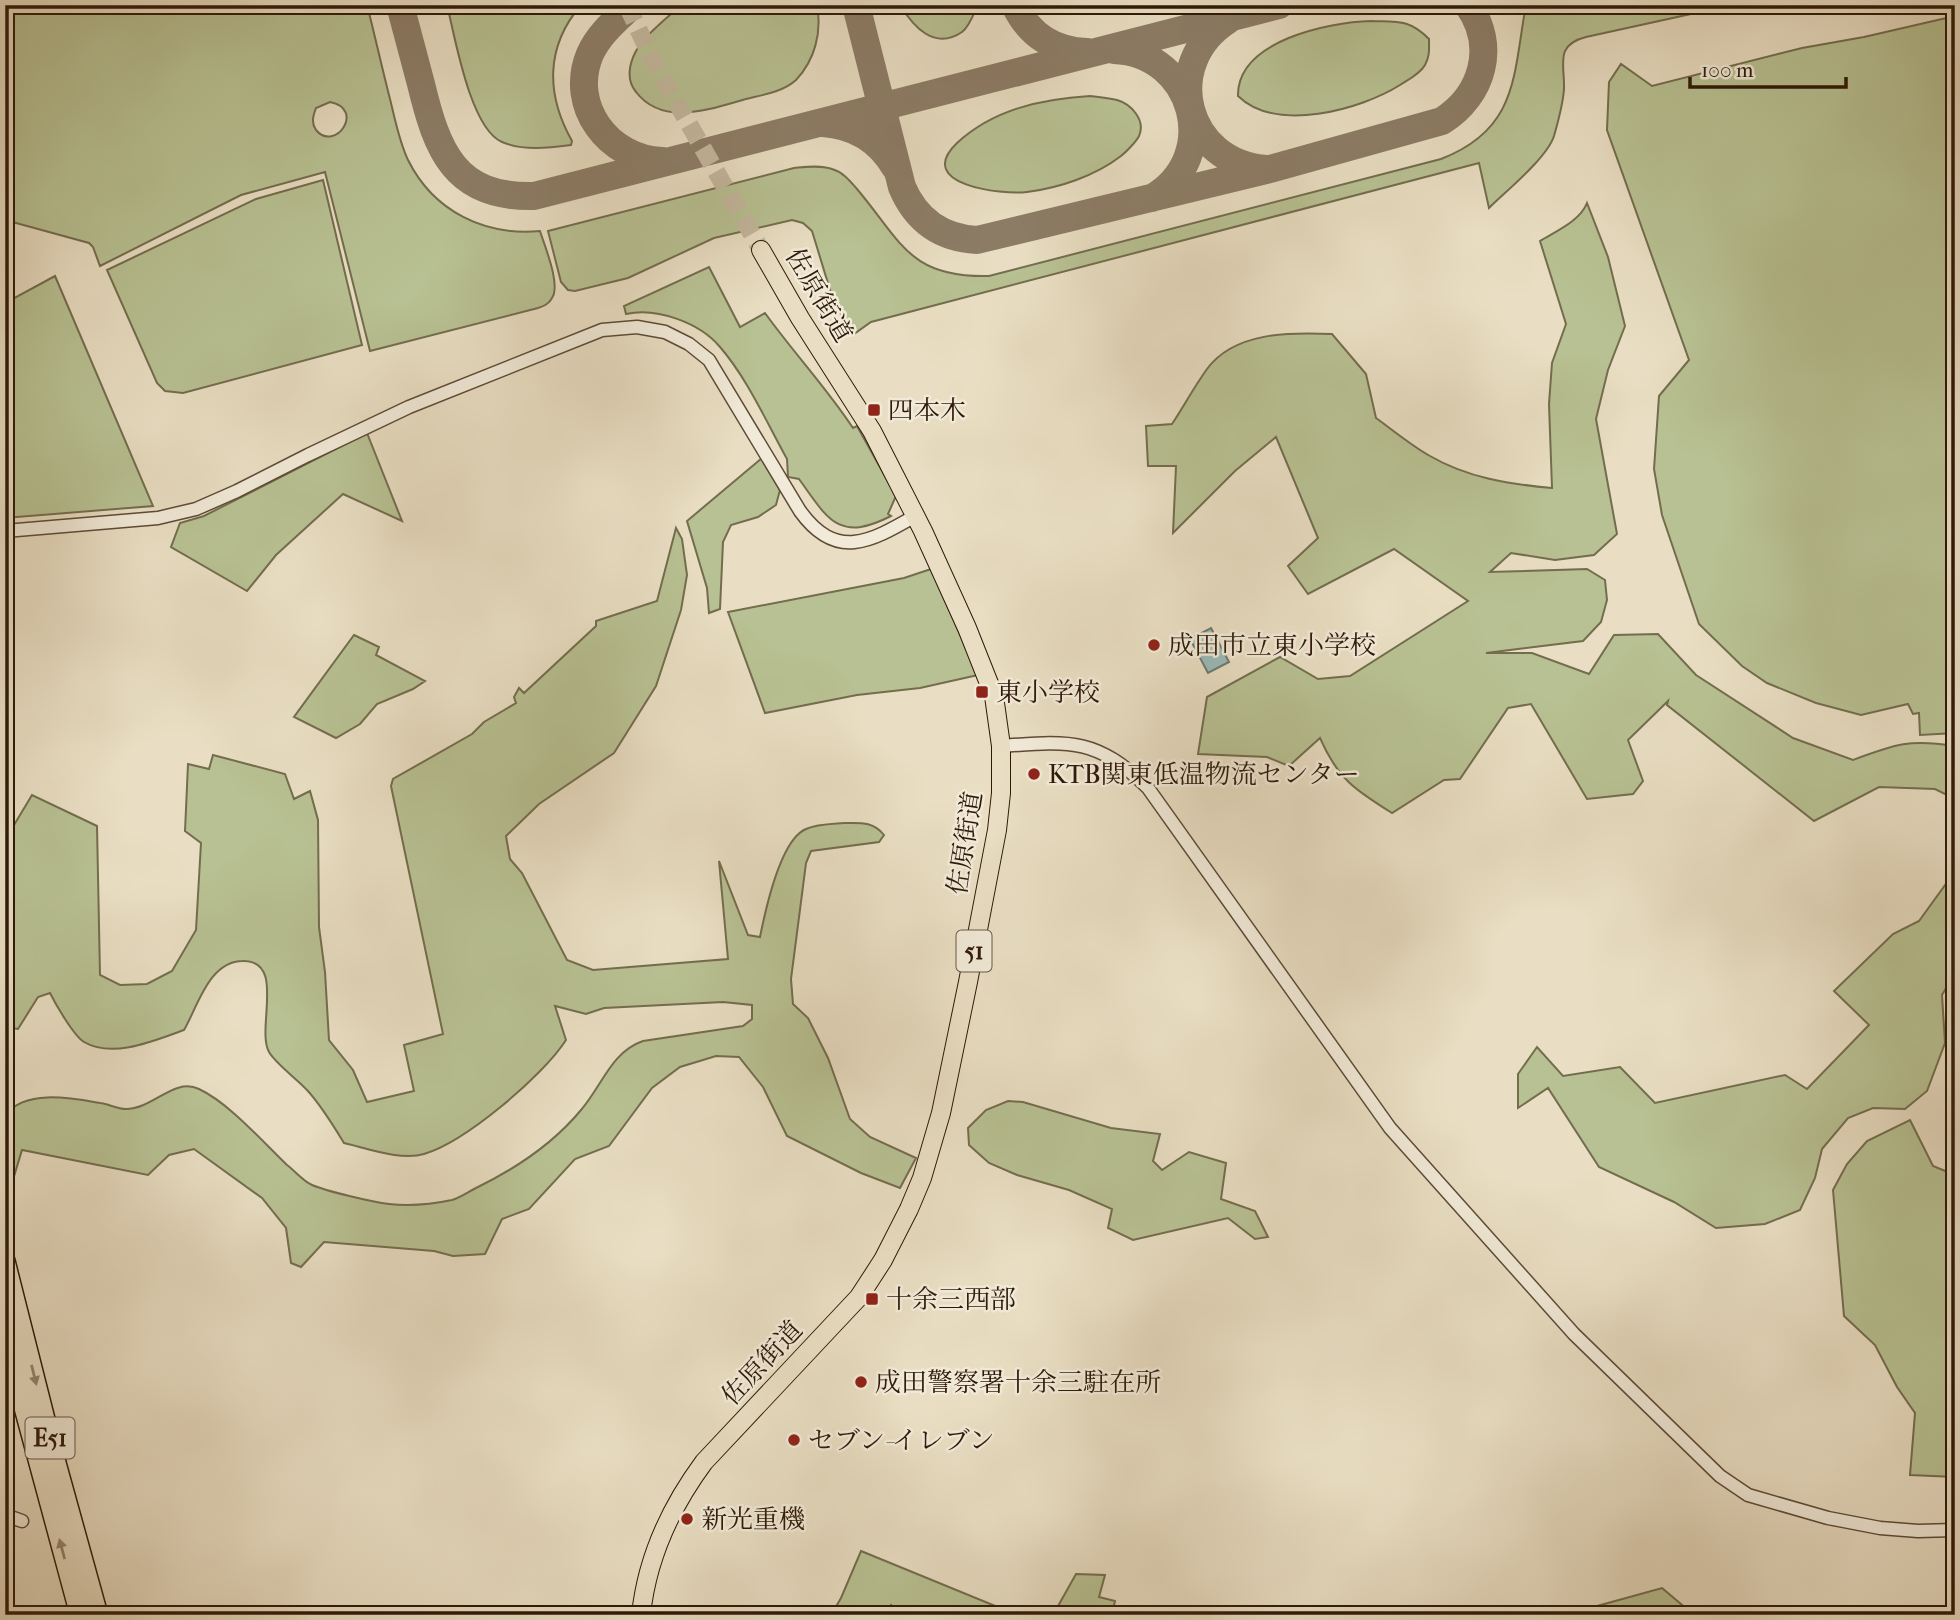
<svg xmlns="http://www.w3.org/2000/svg" width="1960" height="1620" font-family="'IM FELL French Canon','Noto Serif JP',serif">
<style>
.green{fill:#b8c193;stroke:#736d4e;stroke-width:2;fill-rule:evenodd}
.water{fill:#99bbb9;stroke:#6e7a72;stroke-width:2}
.lines{fill:none;stroke-linecap:round;stroke-linejoin:round}
.taxiway{stroke:#8c7c66;stroke-width:28}
.trunk-tunnel{stroke:#c4b79e;stroke-width:18;stroke-dasharray:18 9;stroke-linecap:butt}
.tertiary-casing{stroke:#5d4a37;stroke-width:15}
.trunk-casing{stroke:#2e1908;stroke-width:20}
.motorway-casing{stroke:#2e1908;stroke-width:22}
.tertiary{stroke:#f1ead8;stroke-width:12}
.trunk{stroke:#e9dec3;stroke-width:18}
.motorway{stroke:#e9dec3;stroke-width:19}
.oneway{fill:#95856f}
.poi-dot{fill:#8f2418;stroke:#f1ead8;stroke-width:2.5}
.labels{text-anchor:middle;dominant-baseline:central;stroke-width:5;stroke-linejoin:round;paint-order:stroke}
.shield{fill:#f1ead8;stroke:#685846;stroke-width:2}
.shield-label{font-size:24px;font-weight:bold;fill:#2e1908}
.street-label{font-size:26px;fill:#2e1908;stroke:#f1ead8}
.poi-label{font-size:26px;fill:#2e1908;stroke:#f1ead8;text-anchor:start}
</style>
<rect width="100%" height="100%" fill="#e9dec3"/>
<filter id="stains"><feTurbulence type="fractalNoise" baseFrequency=".00286" numOctaves="4"/><feColorMatrix values="0 0 0 0 .2 0 0 0 0 .09 0 0 0 0 .02 0 0 0 .5 -.17"/></filter>
<radialGradient id="worn" r=".72"><stop offset=".6" stop-color="#630" stop-opacity="0"/><stop offset="1" stop-color="#630" stop-opacity=".3"/></radialGradient>
<path class="green" d="M7 5H32L33 8 38 5H367C375 36 382 68 390 99 395 119 399 141 408 160 434 212 485 236 540 231 545 247 561 285 552 298 549 304 544 306 538 308L370 351 325 172 241 195 100 266 93 247 89 243 5 220V16L9 14ZM330 102C366 109 335 153 316 130 311 123 313 116 316 108Z
M447 5H581C545 47 546 95 572 141L571 145C549 148 523 151 502 142 470 128 455 37 447 5Z
M681 5H817C822 32 815 60 796 80 783 92 762 95 746 99 710 109 663 127 636 92 626 80 629 64 636 51 646 34 666 19 681 5Z
M900 5H975L976 9C973 16 968 28 962 32 934 51 913 26 900 5Z
M1526 5H1732L1586 37C1554 45 1565 65 1564 89 1563 104 1558 122 1554 136 1547 158 1506 191 1489 208L1479 163 871 322 854 334 834 303 812 231 803 223 792 220 714 238 628 278 575 291 568 290 561 282 548 231 794 168C806 167 820 165 832 169 843 172 850 181 857 189 901 241 909 278 989 276L1441 159C1519 129 1513 74 1526 5Z
M1955 16V733L1920 735 1919 713 1913 714 1908 704 1861 715 1816 703 1767 683 1742 666 1699 624 1662 515 1654 469 1659 396 1689 360 1607 130 1609 82 1621 64 1652 86 1802 48 1864 37Z
M1371 21C1398 22 1409 19 1429 39 1429 49 1430 56 1425 65 1420 74 1408 80 1400 85 1360 110 1276 133 1238 96 1237 41 1328 22 1371 21Z
M1090 96C1099 97 1108 98 1117 100 1131 104 1146 120 1139 136 1136 142 1126 152 1121 156 1095 176 1059 188 1027 192 1002 195 913 185 957 143 994 109 1042 99 1090 96Z
M323 180 362 345 183 393 165 391 157 383 107 270 256 199Z
M1587 203 1608 257 1625 326 1608 370 1596 419 1617 534 1594 555 1555 560 1511 553 1490 572 1587 569 1605 580 1607 600 1601 622 1583 641 1486 653H1532L1589 674 1614 635 1658 634 1696 675 1793 738 1853 760C1896 744 1909 739 1955 746V799L1935 789 1879 787 1814 821 1667 705 1668 701 1628 740 1643 781 1633 794 1587 799 1531 704 1508 708 1460 779 1444 780 1392 813C1355 790 1338 779 1320 738L1289 766 1267 757 1198 754 1207 697 1280 657 1318 679 1350 676 1468 601 1394 549 1308 594 1288 566 1318 538 1276 437 1235 471 1173 533 1176 466H1148L1146 426 1172 424C1184 406 1194 387 1207 369 1234 332 1290 332 1332 334L1366 374 1376 418C1394 431 1412 446 1430 456 1468 478 1509 484 1552 488L1549 404 1552 363 1566 324 1540 241C1556 231 1580 221 1587 203Z
M709 267 740 327 765 313C793 352 826 387 853 428L857 426 896 496 888 514 891 516C838 543 828 519 799 479L788 477 787 459C767 423 747 378 720 347 700 323 657 307 626 314L624 306Z
M55 276 153 506 5 518V303Z
M367 433 402 521 343 494 276 555 247 591 171 547 180 523 204 516Z
M762 458 780 490 776 505 758 517 731 525 723 542 720 609 709 613 707 588 687 521Z
M676 528 682 539 687 575 681 610 656 686 614 753 539 804 506 836 510 859 522 873 567 960 593 970 728 959 719 861 748 935 760 937C765 912 780 840 806 829 817 824 832 824 844 823 860 823 873 821 884 835L879 842 811 851 806 863 791 979 793 1004 808 1018 828 1058 850 1119 870 1137 916 1158 900 1188 861 1173 787 1136 763 1087 739 1057 716 1056 680 1067 652 1088 609 1146 575 1159 529 1209 502 1219 485 1254 453 1256 434 1251 324 1242 301 1267 291 1263 286 1228 262 1198 194 1149 169 1155 148 1175 22 1150 9 1193 5 1187V1115C26 1089 71 1098 100 1103 109 1104 117 1109 126 1109 153 1109 174 1077 199 1089 229 1103 263 1142 287 1165 295 1171 303 1181 312 1185 326 1191 372 1202 389 1204 408 1206 433 1204 452 1200 460 1198 468 1192 476 1188 515 1169 553 1144 581 1110 602 1086 611 1052 643 1041L743 1026 752 1019V1005L723 1002 604 1008 586 1014 555 1006 566 1040C543 1076 465 1142 424 1154 401 1161 366 1148 344 1143 333 1125 321 1105 307 1090 297 1079 276 1064 269 1052 256 1029 286 960 243 961 209 961 198 1006 184 1030 156 1040 113 1059 84 1042 74 1036 56 1005 50 993L38 997 18 1029 5 1027V840L32 795 97 826 100 975 120 985 147 984 172 971 196 930 201 843 185 831 188 764 209 769 213 755 285 774 294 799 310 791 318 820 319 927 325 972 329 1040 353 1070 367 1102 414 1091 404 1045 443 1034 391 786 393 779 472 734 484 722 516 703 514 697 519 688 524 693 596 626V621L657 601Z
M931 569 978 675 920 688 857 695 765 713 728 612 904 578Z
M354 635 379 647 376 655 425 681 413 689 377 704 360 724 336 738 294 717Z
M1955 866V973L1942 995 1945 1043 1927 1091 1905 1109 1873 1108 1848 1118 1822 1149 1815 1178 1800 1210 1765 1224 1716 1228 1674 1202 1599 1167 1548 1088 1518 1108V1074L1537 1047 1563 1076 1620 1067 1655 1103 1785 1075 1807 1089 1869 1025 1834 991 1893 934 1919 921 1953 874Z
M1008 1101 1023 1102 1111 1128 1160 1134 1153 1161 1162 1170 1189 1152 1226 1163 1221 1199 1255 1211 1268 1237 1255 1239 1228 1218 1133 1240 1108 1228 1112 1209 1069 1190 1017 1175 989 1163 969 1145 968 1128 986 1110Z
M1910 1120 1933 1166 1955 1175V1477L1910 1475 1915 1413 1897 1387 1875 1345 1844 1316 1833 1190 1847 1164 1867 1141Z
M861 1551 1005 1610 1051 1615H906L891 1605 885 1615H831L841 1598Z
M1076 1574 1105 1575 1099 1597 1115 1601 1112 1615H1053Z
M1662 1588 1694 1615H1584L1590 1608Z"/>
<path class="water" d="M1211 628 1229 662 1208 673 1190 639Z"/>
<g class="lines">
<path class="taxiway" d="M400 5C407 31 414 58 421 84 437 150 454 198 534 196L1279 5
M632 5C616 20 599 34 590 54 568 106 609 159 662 161
M856 5 902 187C916 220 941 238 977 240L1270 169 1442 121C1483 95 1497 46 1468 5
M1015 5C1029 35 1054 51 1087 52
M1228 20C1159 64 1185 164 1267 169
M1114 50C1194 53 1223 157 1152 198
M823 123C854 125 879 140 895 167"/>
<path class="trunk-tunnel" d="M627 5 654 63 761 250"/>
<g class="tertiary-casing">
<path id="tertiary" d="M5 531 158 518 196 509 237 491 308 455 409 407 602 330 637 327 665 332 689 344 709 360 800 511C836 561 870 542 915 516
M1001 746C1069 741 1096 737 1148 788L1390 1128 1574 1334 1720 1476 1748 1495 1828 1518 1880 1528 1918 1531 1955 1530
M5 1515 22 1521"/>
</g>
<g class="trunk-casing">
<path id="trunk" d="M641 1615C647 1557 670 1508 704 1462L859 1297 883 1260 909 1209 922 1178 941 1113 968 982 997 830 1001 793V746L994 696 967 628 923 531 872 431 800 318 761 250"/>
</g>
<g class="motorway-casing">
<path id="motorway" d="M5 1261 56 1463 98 1615
M5 1337 80 1615"/>
</g>
<use href="#tertiary" class="tertiary"/>
<use href="#trunk" class="trunk"/>
<use href="#motorway" class="motorway"/>
</g>
<defs><path id="oneway-solid" d="M-6-.8H1V-3.2L6.5 0L1 3.2V.8H-6Z" transform="scale(1.75)"/></defs>
<g class="oneway">
<use href="#oneway-solid" transform="translate(34 1375) rotate(76)"/>
<use href="#oneway-solid" transform="translate(62 1549) rotate(-105)"/>
</g>
<g class="poi-dot">
<rect x="867" y="403" width="14" height="14" rx="3.5"/>
<circle cx="1154" cy="645" r="7"/>
<rect x="975" y="685" width="14" height="14" rx="3.5"/>
<circle cx="1034" cy="774" r="7"/>
<rect x="865" y="1292" width="14" height="14" rx="3.5"/>
<circle cx="861" cy="1382" r="7"/>
<circle cx="794" cy="1440" r="7"/>
<circle cx="687" cy="1519" r="7"/>
</g>
<g class="labels">
<g class="shield">
<rect x="956.5" y="930.5" width="35" height="41" rx="5"/>
<rect x="25.5" y="1417.5" width="49" height="41" rx="5"/>
</g>
<g class="shield-label">
<text x="974" y="951">51</text>
<text x="50" y="1438">E51</text>
</g>
<g class="street-label">
<text transform="translate(819 295) rotate(59)">佐原街道</text>
<text transform="translate(965 843) rotate(-81)">佐原街道</text>
<text transform="translate(762 1363) rotate(-47)">佐原街道</text>
</g>
<g class="poi-label">
<text x="888" y="410">四本木</text>
<text x="1168" y="645">成田市立東小学校</text>
<text x="996" y="692">東小学校</text>
<text x="1048" y="774">KTB関東低温物流センター</text>
<text x="886" y="1299">十余三西部</text>
<text x="875" y="1382">成田警察署十余三駐在所</text>
<text x="808" y="1440">セブン-イレブン</text>
<text x="701" y="1519">新光重機</text>
</g>
</g>
<rect width="1960" height="1620" fill="none" stroke="#e9dec3" stroke-width="28"/>
<rect x="7" y="7" width="1946" height="1606" fill="none" stroke="#2e1908" stroke-width="3.5"/>
<rect x="14" y="14" width="1932" height="1592" fill="none" stroke="#2e1908" stroke-width="2"/>
<path d="M1690 77v10h156v-10" fill="none" stroke="#2e1908" stroke-width="3.5"/>
<text x="1701" y="77" font-size="21" fill="#2e1908" stroke="#f1ead8" stroke-width="5" paint-order="stroke">100 m</text>
<rect width="100%" height="100%" filter="url(#stains)"/>
<rect width="100%" height="100%" fill="url(#worn)"/>
</svg>
